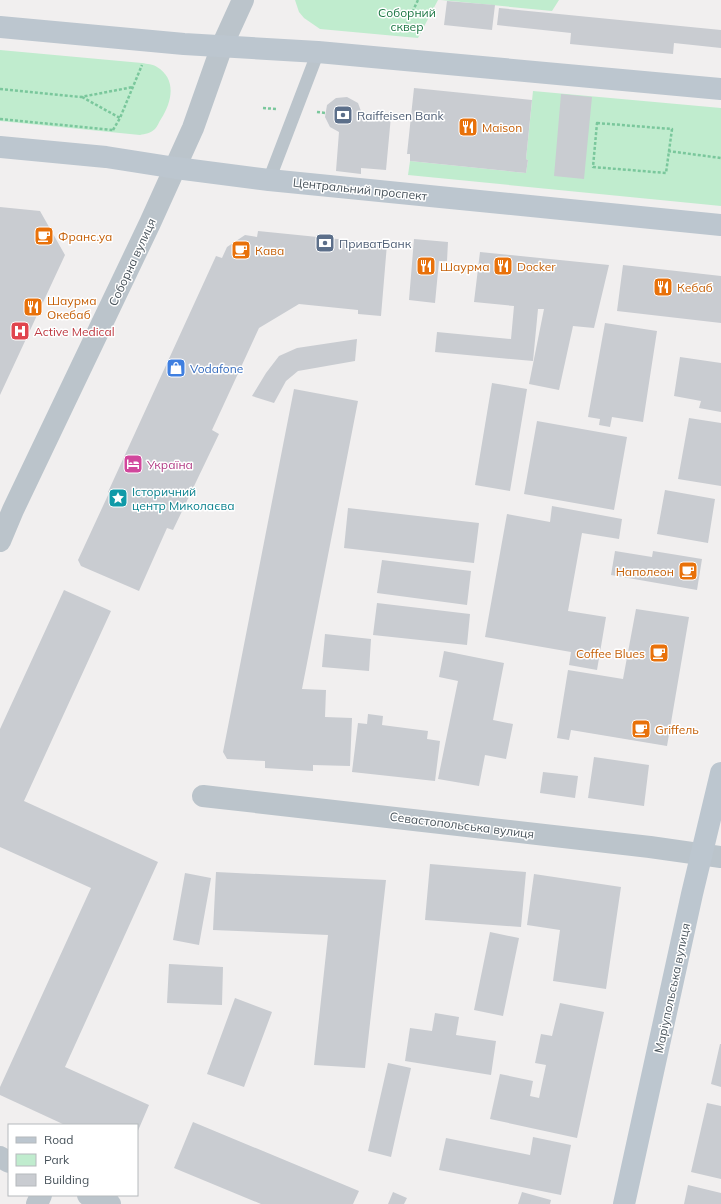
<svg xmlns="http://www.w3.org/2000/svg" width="721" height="1204" font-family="Mulish,sans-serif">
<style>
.green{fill:#c0ecce}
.building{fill:#c9ccd1}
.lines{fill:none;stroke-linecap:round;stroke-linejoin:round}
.path{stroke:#7ac79c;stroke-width:2.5;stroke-dasharray:3 2;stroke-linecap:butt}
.lane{stroke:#bbc4cb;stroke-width:13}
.street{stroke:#bbc4cb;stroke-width:22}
.secondary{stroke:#bcc6cf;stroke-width:22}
.labels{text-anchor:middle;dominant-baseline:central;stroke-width:3;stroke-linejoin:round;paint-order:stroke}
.park-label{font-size:12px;fill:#1d7744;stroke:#fff}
.service-label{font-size:12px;fill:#4e5e75;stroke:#fff;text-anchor:start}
.food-label{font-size:12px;fill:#c56008;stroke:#fff;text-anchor:start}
.street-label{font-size:12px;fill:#48535b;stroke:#fff}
.health-label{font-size:12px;fill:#be3a42;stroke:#fff;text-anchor:start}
.shop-label{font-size:12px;fill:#366cbe;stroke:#fff;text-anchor:start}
.hotel-label{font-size:12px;fill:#b23c85;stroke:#fff;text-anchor:start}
.culture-label{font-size:12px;fill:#0d838f;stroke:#fff;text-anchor:start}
</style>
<rect width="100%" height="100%" fill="#f1efef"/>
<path class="green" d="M295 0H438L418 38 320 29 304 18 299 12Z
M441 0H559L552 11Z
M0 50 142 63C147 64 153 64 157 67 177 79 172 102 161 119 159 122 157 127 155 129 151 133 145 134 140 135L0 121Z
M533 91 721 108V206L408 175 410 161 526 173 528 160 526 159Z"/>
<path class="building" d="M447 1 495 5 492 30 444 25Z
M499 8 721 30V48L674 43 673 54 570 44 571 33 497 25Z
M414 88 532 100 526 159 528 160 526 173 410 161V154H407Z
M561 94 592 97 584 179 554 176Z
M347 97 358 103 362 114 391 116 386 170 361 168V174L336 171 339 132 330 127 325 117 327 105 336 98Z
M0 207 40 211 65 255 0 395Z
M258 231 387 244 381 316 358 314V310L299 304 259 328 212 430 219 434 173 530 167 528 139 591 81 566 78 560 109 493 108 492 216 256 222 258 227 247 245 235 257 237Z
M414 239 448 242 447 261H439L435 303 409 300Z
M480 252 609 265 594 328 573 326 559 390 529 384 544 309H538L533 361 435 352 437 332 511 339 514 306 474 302Z
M623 265 721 276V323L617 311Z
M605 323 657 331 643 422 612 417 610 427 599 425 600 419 588 417Z
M357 339 355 361 298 371 286 381 274 403 252 396 266 373 279 356 297 348Z
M680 357 721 363V412L699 408 701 401 674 396Z
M492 383 527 389 510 491 475 485Z
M294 389 358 401 302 689 326 690 325 717 352 718 350 766 313 765V771L265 768V761L227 759 223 752Z
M689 418 721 423V486L678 479Z
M537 421 627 437 614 510 524 494Z
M665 490 715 499 708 543 657 534Z
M552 506 622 519 619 539 582 533 568 611 606 617 597 670 569 665 571 652 485 637 507 514 550 522Z
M348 508 479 523 474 563 344 548Z
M615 551 652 557 653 551 702 559 697 590 611 575Z
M382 560 471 571 467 605 377 593Z
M64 590 111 611 24 801 158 862 65 1067 149 1105 137 1133V1125H65L0 1095V1087L91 888 0 847V729Z
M377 603 470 614 467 645 373 635Z
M636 609 689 617 667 746 571 730 569 740 557 738 568 670 623 679Z
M325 634 371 639 369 671 322 667Z
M444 651 504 663 493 720 513 724 506 759 485 755 479 786 438 779 458 681 439 677Z
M368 714 383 716 382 725 428 731 427 739 440 741 435 781 352 772 358 723 367 724Z
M594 757 649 765 644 806 588 798Z
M543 772 578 776 575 798 540 793Z
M430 864 526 872 521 927 425 920Z
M216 872 386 880 365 1068 314 1065 328 935 213 930Z
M185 873 211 878 199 945 173 940Z
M534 874 621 887 606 989 553 981 560 930 527 925Z
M490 932 519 938 503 1016 474 1010Z
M169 964 223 967 222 1005 167 1003Z
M235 998 272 1012 244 1087 207 1074Z
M560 1003 604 1012 577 1138 490 1119 500 1074 533 1081 530 1096 539 1098 546 1065 535 1063 541 1034 552 1036Z
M435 1013 459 1017 456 1035 496 1041 491 1075 405 1061 410 1028 432 1031Z
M720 1044H721V1087L711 1084Z
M388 1063 411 1068 391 1157 368 1151Z
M707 1103 721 1106V1179L691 1172Z
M193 1122 359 1191 353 1204H261L174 1168Z
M533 1137 571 1145 561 1195 439 1170 446 1138 530 1155Z
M688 1185 721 1193V1204H684Z
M393 1192 407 1198 404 1204H388Z
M522 1192 551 1200 550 1204H518Z"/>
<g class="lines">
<path class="path" d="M404 30 418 0
M0 89 81 97 133 87
M82 97 120 118
M263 108 276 109
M317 112 326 113
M0 119 113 130
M597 123 672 129 666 173 593 167Z
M113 130 120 118 142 65
M668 151 721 158"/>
<path class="lane" d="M269 180 318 52"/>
<path class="street" d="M0 541 13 510 150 223 193 128 222 46 243 0
M203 796 650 847 721 857
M0 1157 9 1162
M88 1195 110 1204
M37 1204 41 1195"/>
<path class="secondary" d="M0 27 184 44 318 52 721 89
M0 147 106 157 176 168 269 180 721 225
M624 1204 692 894 721 773"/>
</g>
<defs>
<g id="bank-square" transform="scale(1)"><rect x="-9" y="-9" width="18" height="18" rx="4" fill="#5c6f8a" stroke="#fff"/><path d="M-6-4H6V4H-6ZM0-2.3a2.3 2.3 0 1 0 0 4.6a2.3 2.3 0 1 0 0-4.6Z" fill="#fff"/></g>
<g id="restaurant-square" transform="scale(1)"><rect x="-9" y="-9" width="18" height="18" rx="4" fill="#e8710a" stroke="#fff"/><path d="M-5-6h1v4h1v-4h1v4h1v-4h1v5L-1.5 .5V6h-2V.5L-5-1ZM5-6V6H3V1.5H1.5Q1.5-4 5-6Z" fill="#fff"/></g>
<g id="cafe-square" transform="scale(1)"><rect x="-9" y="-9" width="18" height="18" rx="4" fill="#e8710a" stroke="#fff"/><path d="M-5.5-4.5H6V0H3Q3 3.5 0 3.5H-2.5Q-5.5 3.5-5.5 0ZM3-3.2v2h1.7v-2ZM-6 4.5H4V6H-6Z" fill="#fff"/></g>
<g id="hospital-square" transform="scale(1)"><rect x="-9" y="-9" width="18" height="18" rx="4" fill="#e0444e" stroke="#fff"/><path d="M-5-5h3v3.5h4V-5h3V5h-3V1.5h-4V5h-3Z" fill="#fff"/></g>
<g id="shop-square" transform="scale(1)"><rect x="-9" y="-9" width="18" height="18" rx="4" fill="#3f7fe0" stroke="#fff"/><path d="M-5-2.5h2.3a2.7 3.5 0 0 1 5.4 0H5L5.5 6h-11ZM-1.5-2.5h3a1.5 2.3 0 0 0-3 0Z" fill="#fff"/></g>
<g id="hotel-square" transform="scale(1)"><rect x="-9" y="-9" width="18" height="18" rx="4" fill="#d1479c" stroke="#fff"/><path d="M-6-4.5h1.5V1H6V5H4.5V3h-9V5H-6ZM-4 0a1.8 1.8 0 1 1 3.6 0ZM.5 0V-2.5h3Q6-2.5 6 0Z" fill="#fff"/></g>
<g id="sight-square" transform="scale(1)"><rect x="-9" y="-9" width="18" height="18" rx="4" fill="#0f9aa8" stroke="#fff"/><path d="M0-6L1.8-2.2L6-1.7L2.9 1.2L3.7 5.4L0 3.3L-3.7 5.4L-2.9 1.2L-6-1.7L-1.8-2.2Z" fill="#fff"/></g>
</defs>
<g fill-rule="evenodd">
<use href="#bank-square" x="343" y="115"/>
<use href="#restaurant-square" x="468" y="127"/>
<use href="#cafe-square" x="44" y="236"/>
<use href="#bank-square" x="325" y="243"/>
<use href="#cafe-square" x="241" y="250"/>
<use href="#restaurant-square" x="426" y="266"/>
<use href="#restaurant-square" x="503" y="266"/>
<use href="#restaurant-square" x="663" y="287"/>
<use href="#restaurant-square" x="33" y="307"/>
<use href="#hospital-square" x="20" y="331"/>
<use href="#shop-square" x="176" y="368"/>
<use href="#hotel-square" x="133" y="464"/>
<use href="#sight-square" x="118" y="498"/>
<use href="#cafe-square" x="688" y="571"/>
<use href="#cafe-square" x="659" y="653"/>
<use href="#cafe-square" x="641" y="729"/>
</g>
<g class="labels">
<g class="park-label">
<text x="407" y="12">Соборний<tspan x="407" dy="14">сквер</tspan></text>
</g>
<g class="service-label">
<text x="357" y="115">Raiffeisen Bank</text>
<text x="339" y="243">ПриватБанк</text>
</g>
<g class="food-label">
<text x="482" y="127">Maison</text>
<text x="58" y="236">Франс.уа</text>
<text x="255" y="250">Кава</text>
<text x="440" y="266">Шаурма</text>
<text x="517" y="266">Docker</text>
<text x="677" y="287">Кебаб</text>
<text x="47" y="300">Шаурма<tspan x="47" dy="14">Окебаб</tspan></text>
<text x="674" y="571" text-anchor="end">Наполеон</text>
<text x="645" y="653" text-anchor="end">Coffeе Blues</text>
<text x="655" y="729">Griffeль</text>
</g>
<g class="street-label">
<text transform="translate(360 189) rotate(6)">Центральний проспект</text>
<text transform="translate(132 262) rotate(-65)">Соборна вулиця</text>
<text transform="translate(462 825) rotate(7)">Севастопольська вулиця</text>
<text transform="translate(672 988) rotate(-78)">Маріупольська вулиця</text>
</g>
<g class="health-label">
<text x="34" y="331">Active Medical</text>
</g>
<g class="shop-label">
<text x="190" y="368">Vodafone</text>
</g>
<g class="hotel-label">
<text x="147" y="464">Україна</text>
</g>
<g class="culture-label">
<text x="132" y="491">Історичний<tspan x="132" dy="14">центр Миколаєва</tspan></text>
</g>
</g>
<rect x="8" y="1124" width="130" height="72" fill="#ffffff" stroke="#b6babd"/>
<rect x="16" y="1137" width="20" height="6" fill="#bcc6cf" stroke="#b6babd"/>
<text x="44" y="1144" font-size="12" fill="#48535b">Road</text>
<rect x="16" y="1154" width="20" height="12" fill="#c0ecce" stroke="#b6babd"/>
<text x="44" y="1164" font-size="12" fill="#48535b">Park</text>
<rect x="16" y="1174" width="20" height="12" fill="#c9ccd1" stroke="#b6babd"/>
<text x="44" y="1184" font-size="12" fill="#48535b">Building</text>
</svg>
